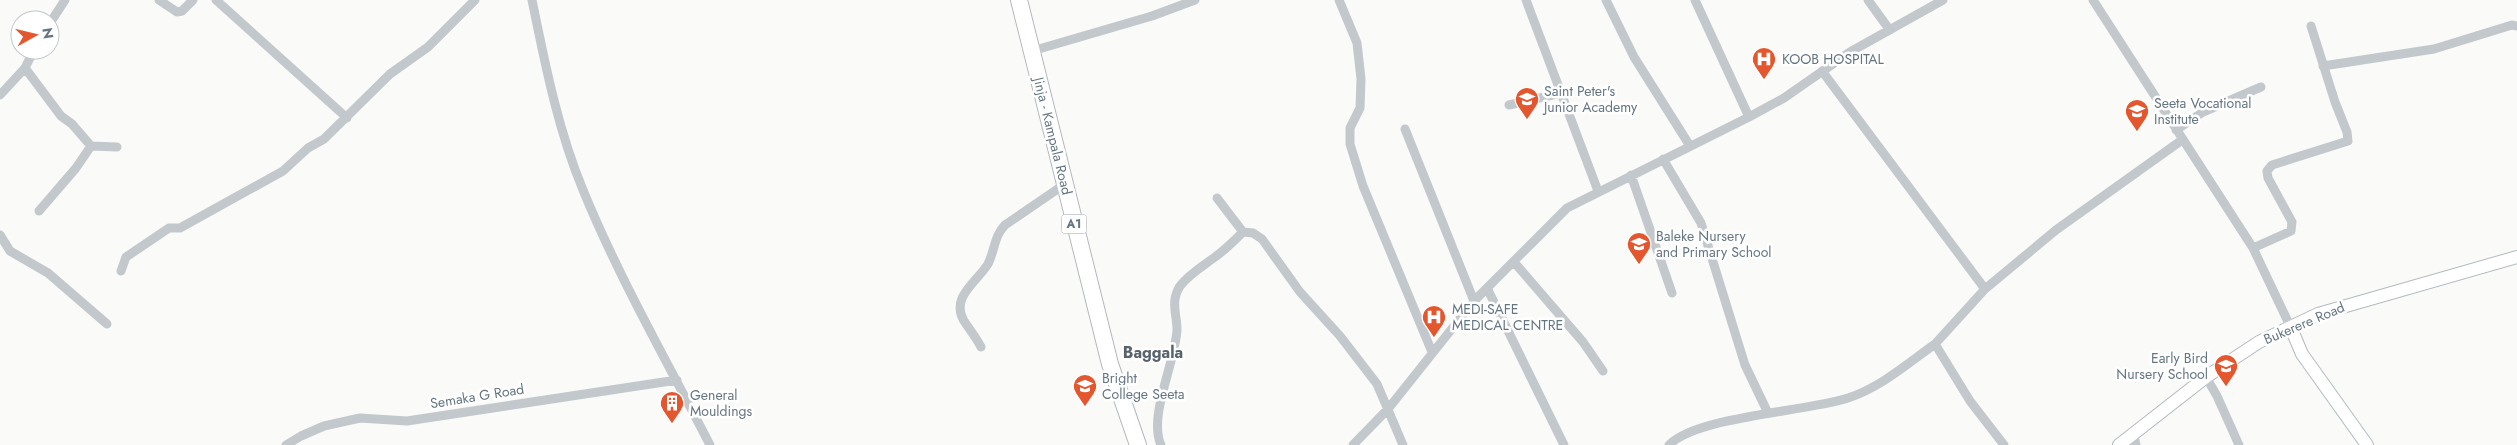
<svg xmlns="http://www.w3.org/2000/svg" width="2517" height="445" font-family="Jost,sans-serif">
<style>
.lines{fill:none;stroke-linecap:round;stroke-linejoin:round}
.secondary-casing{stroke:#b3babf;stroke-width:14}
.highway-casing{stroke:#b4b9bd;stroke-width:18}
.street{stroke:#c3c8cc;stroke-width:9}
.secondary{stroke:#fff;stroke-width:12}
.highway{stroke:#fff;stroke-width:16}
.labels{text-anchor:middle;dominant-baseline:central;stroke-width:5;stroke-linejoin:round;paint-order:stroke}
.shield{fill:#fff;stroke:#939fa8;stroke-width:1}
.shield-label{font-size:12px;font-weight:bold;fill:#657683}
.poi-label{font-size:14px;fill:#657683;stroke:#fff;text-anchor:start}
.street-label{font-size:14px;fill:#657683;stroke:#fff}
.quarter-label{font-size:16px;font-weight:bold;fill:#57646e;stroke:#fff}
</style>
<rect width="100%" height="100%" fill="#fafaf8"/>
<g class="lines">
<g class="secondary-casing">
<path id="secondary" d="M2291 328 2302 354 2367 445
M2119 445 2206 377 2259 342 2318 314 2517 257"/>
</g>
<g class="highway-casing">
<path id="highway" d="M1019 0 1110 364 1138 445"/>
</g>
<path class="street" d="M159 0 177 12 182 11 193 0
M216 0 347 118
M532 0C545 64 558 130 583 190 619 278 667 361 710 445
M1339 0 1357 43 1361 79 1360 108 1350 128V144L1363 186 1432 352
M1526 0 1598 191
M1606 0 1634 57 1690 146
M1695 0 1749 117
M1868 0 1889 29
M2093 0 2253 248 2291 328
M50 23 65 0
M1032 51 1152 16 1195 0
M2323 66 2434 49 2512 25 2517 26
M25 68 61 116 72 124 91 146 117 147
M1822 71 1985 289
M0 95 25 68 34 50
M1509 105 1561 93
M1405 129 1474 301
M2176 130 2203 112 2261 87
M1663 159 1701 223 1745 365 1768 413
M1631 175 1672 293
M1217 198 1243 232 1253 233 1262 239 1300 292 1340 336 1377 384 1403 445
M39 211 76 168 91 146
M0 235 10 251 48 273 107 324
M2253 248 2291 231 2292 222 2268 178 2267 171 2272 165 2348 141 2347 132 2335 102 2311 26
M1514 262 1583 342 1603 371
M121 271 126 257 169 228H180L283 171 308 148 324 139 390 74 428 47 475 0
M1487 288 1564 445
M981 347C976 337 970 330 964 321 950 297 977 282 988 264 995 250 994 236 1005 225L1065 184
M2206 377 2217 396 2239 445
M2133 432 2136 445
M286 445 301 436 324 426 360 418 407 421 677 380
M1161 445C1148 417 1175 363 1177 330 1177 314 1170 302 1180 286 1189 274 1203 266 1215 257 1225 250 1234 241 1243 232
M1353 445 1388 409 1474 301 1567 208 1749 117 1784 98 1850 52 1943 0
M1669 445C1698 416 1805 412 1848 398 1881 387 1907 364 1935 344
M2004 445 1970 401 1935 344 1985 289 2056 230 2182 140"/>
<use href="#secondary" class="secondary"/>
<use href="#highway" class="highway"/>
</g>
<defs>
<g id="hospital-pin" transform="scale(1.25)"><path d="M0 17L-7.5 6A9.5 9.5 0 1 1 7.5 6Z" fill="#e4572e" stroke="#fff"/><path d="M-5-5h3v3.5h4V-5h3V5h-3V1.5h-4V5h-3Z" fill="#fff"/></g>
<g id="school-pin" transform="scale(1.25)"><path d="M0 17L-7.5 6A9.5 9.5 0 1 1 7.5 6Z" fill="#e4572e" stroke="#fff"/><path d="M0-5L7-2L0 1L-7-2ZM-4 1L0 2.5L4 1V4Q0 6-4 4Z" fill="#fff"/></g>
<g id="building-pin" transform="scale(1.25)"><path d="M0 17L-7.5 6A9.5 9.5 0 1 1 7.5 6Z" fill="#e4572e" stroke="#fff"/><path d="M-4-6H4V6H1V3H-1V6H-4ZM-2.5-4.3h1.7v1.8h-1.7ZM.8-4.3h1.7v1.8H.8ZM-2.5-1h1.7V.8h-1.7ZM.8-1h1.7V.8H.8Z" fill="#fff"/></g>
</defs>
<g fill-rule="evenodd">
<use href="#hospital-pin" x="1764" y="59"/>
<use href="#school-pin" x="1527" y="99"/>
<use href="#school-pin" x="2137" y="111"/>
<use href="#school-pin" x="1639" y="244"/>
<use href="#hospital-pin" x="1434" y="317"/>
<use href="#school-pin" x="2226" y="366"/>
<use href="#school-pin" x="1085" y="386"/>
<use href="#building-pin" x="672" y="403"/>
</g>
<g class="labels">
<rect class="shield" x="1061.5" y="214.5" width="25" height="19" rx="4"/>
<g class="shield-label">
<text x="1074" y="224">A1</text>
</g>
<g class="poi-label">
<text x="1782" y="59">KOOB HOSPITAL</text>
<text x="1544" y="91">Saint Peter's<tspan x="1544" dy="16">Junior Academy</tspan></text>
<text x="2154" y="103">Seeta Vocational<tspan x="2154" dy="16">Institute</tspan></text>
<text x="1656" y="236">Baleke Nursery<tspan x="1656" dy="16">and Primary School</tspan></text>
<text x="1452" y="309">MEDI-SAFE<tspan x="1452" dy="16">MEDICAL CENTRE</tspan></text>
<text x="2208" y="358" text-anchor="end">Early Bird<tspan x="2208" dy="16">Nursery School</tspan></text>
<text x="1102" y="378">Bright<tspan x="1102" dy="16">College Seeta</tspan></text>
<text x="690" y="395">General<tspan x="690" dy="16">Mouldings</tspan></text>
</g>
<g class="street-label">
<text transform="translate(1053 136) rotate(76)">Jinja - Kampala Road</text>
<text transform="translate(2304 323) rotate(-23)">Bukerere Road</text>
<text transform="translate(477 396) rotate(-9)">Semaka G Road</text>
</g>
<g class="quarter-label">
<text x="1153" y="352">Baggala</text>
</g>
</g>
<g transform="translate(35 35) rotate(82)"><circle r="24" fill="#ffffff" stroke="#c1c8cd"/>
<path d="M0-4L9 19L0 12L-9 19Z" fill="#e4572e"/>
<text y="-8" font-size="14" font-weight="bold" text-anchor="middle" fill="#657683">N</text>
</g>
</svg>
